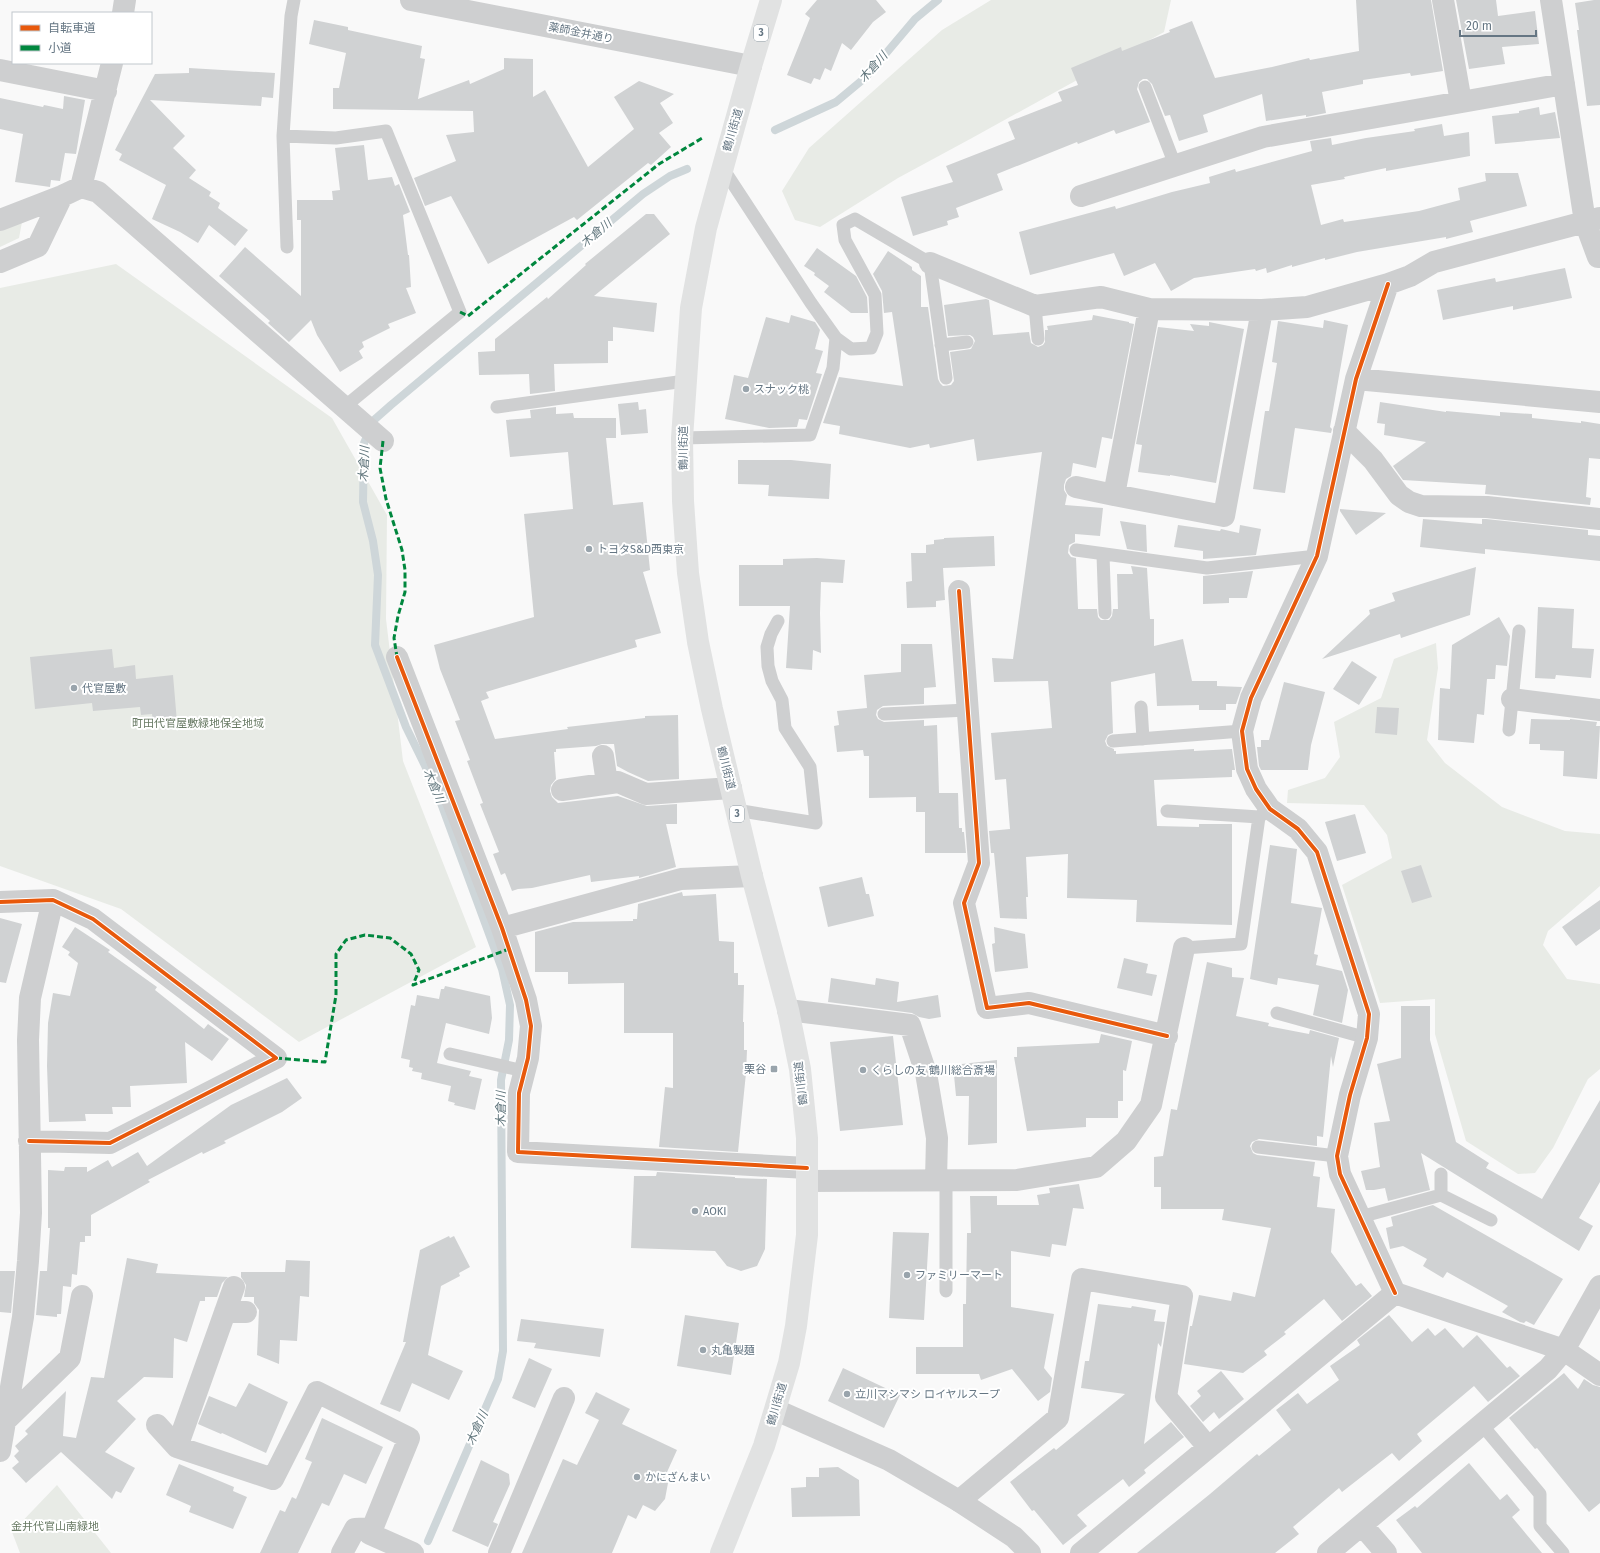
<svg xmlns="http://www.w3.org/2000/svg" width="1600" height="1553" font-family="'Fira Sans','Noto Sans JP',sans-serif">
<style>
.green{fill:#e8ebe6}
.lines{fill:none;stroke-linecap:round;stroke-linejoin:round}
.stream{stroke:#ced6d9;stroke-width:8}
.building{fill:#d0d2d3}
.service{stroke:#cecfd0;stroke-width:13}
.minor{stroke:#cecfd0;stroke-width:22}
.tertiary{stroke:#cecfd0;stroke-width:22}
.primary{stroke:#e1e2e2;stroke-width:22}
.quiet{stroke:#00873e;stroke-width:3;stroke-dasharray:6 3;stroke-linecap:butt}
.cycleway-casing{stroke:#fff;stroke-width:6}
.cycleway{stroke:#e8590c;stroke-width:4}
.poi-dot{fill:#99a4ac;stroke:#fff;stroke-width:1.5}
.labels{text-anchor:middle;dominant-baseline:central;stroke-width:4;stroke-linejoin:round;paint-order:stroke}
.shield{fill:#fff;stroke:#939fa8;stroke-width:1}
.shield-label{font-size:10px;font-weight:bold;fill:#657683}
.street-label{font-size:11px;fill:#657683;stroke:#fff}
.poi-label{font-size:11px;fill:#657683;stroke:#fff;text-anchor:start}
.park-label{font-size:11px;fill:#687a64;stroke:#fff}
.water-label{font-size:12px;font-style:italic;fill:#60757c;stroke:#fff}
</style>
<rect width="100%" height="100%" fill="#f9f9f9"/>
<path class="green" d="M991 0H1171L1164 32 972 138 898 178 820 227 795 220 782 191 809 148 942 30Z
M22 222 19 238 0 247V230Z
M116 264 332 418 387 515 386 619 403 761 476 947 299 1042 121 909 0 866V288Z
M1436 643 1438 668 1427 740 1445 763 1502 807 1565 831 1600 834V886L1548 931 1543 945 1567 979 1600 984V1069L1588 1079 1553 1148 1535 1173 1518 1174 1466 1141 1435 1034V999L1380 1003 1342 885 1392 858 1387 835 1364 805 1287 803 1288 790 1325 778 1340 757 1334 722 1381 698 1394 659Z
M57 1485 111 1553H20L12 1532Z"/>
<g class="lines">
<path class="stream" d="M775 130 836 102 866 77 915 19 938 0
M428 1541 498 1379 503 1351 501 1080 509 1040 510 1005 502 969 434 784 406 727 375 645 378 575 373 541 363 502 364 443 374 420 391 405 643 194 670 176 687 169"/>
</g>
<path class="building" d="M817 0H876L886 12 873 22 851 50 842 43 831 71 825 68 820 80 814 78 811 84 787 75 810 18 805 14Z
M1356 0H1431L1443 71 1411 76 1410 73 1363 80V84L1322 92 1326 113 1306 117V115L1266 121 1262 94 1203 115 1208 132 1179 141 1170 115 1165 116 1152 84 1147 79H1143L1139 82 1137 89 1150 122 1116 134 1114 130 1078 144 1077 142 997 174 1003 190 956 208 959 217 947 221 948 225 913 236 901 197 953 182 946 166 1015 139 1008 122 1062 101 1058 92 1078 85 1071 68 1121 47 1122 51 1170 32 1169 30 1192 21 1215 78 1272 67 1309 58 1310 60 1359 51Z
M1456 0H1496L1498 16 1535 11 1539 44 1502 47 1505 64 1469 69Z
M1594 0H1600V105L1587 106 1577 30H1579L1575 3Z
M314 20 348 27V30L422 46 420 58 425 59 418 99 469 80 470 84 504 69V58L533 59V97L545 90 588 167 634 129 614 97 639 81 674 94 660 103 673 123 659 133 671 147 651 165 648 163 577 220 574 217 488 264 451 196 425 206 414 178 456 161 446 135 474 132 473 111 333 109V88H339L346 53 309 44Z
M189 68 275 73 273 98 262 97 261 106 150 100 185 136 173 148 196 170 189 178 211 192 209 196 220 203 218 208 248 230 235 246 209 225 198 243 180 232 152 219 166 185 119 160 122 154 115 150 155 74 189 73Z
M64 96 85 100 76 154 65 153 60 181 51 180 50 187 15 182 23 134 0 129V98L43 107 44 105 63 109Z
M1539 107 1540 115 1555 112 1560 138 1495 144 1492 116 1519 113V111Z
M1442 124 1444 136 1469 132 1470 156 1386 171V168L1344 177 1345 179 1311 185 1321 225 1343 219 1344 222 1419 211 1460 200 1458 188 1486 181 1485 173H1518L1527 206 1470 221 1473 232 1446 239V237L1357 252 1325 260V258L1292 267V265L1267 273 1266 268 1256 271 1255 269 1194 278 1171 291 1155 263 1124 276 1114 253 1030 275 1019 232 1115 206 1116 209 1172 192 1210 183 1209 177 1235 169 1236 172 1312 151 1310 141 1331 138 1332 145 1366 138 1415 131 1414 129Z
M364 145 368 180 392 177 395 186 399 184 410 212 403 215 408 255H409L411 287 406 288 416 313 388 324 390 328 362 342 364 347 359 351 363 358 340 372 317 335 311 320 289 342 268 323 270 321 219 276 245 247 301 296V220H297V200H333L332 191 340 190 335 148Z
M646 214H654L670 234 594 296 657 303 654 332 613 327V341H608V363L554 364 555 391 530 394 529 374 479 375 478 352 495 351V339L547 297 548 299 586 265 585 264Z
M817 248 856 276 867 297 868 313H851L824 292 829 286 814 275 815 273 804 266Z
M888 251 912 267V270L921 276V307H928L938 379 940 383 943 386 951 385 954 381 950 352 971 349 975 341 973 337 970 335 948 336 944 305 986 299 989 300 993 335 1029 332 1031 343 1038 347 1043 345 1045 342V330H1048L1047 326 1092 320 1093 315 1129 322V323L1134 324 1112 439 1102 437 1096 468 1073 463 1071 476 1066 479 1064 485V490L1067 495 1065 505 1103 508 1100 536 1075 534V542L1069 545 1068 553 1071 557 1076 558 1078 609H1097L1098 617 1101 620H1109L1112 616 1113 609H1118L1117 574H1133L1131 566 1147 568 1150 619H1154V646L1183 639 1192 681H1217V686L1242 687 1236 704H1226V710H1199V705L1157 706 1155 673 1111 682 1113 733 1108 735 1105 741 1107 746 1114 749V751H1116V754L1194 749V751L1232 749 1235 770H1232V777L1154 780 1157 826 1199 827V824H1232V925L1136 922 1137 900 1067 898 1068 854 1026 857 1028 897H1026L1027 919 1000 918 994 853H991L989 831 1010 829 1006 779 995 780 991 733 1052 728 1048 681 994 682 992 658 1013 659 1042 452 977 461 974 439 930 448 929 444 910 448 839 434 840 426 823 423 839 377 903 386 892 312 884 313 882 291 873 274Z
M1565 268 1572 298 1513 310V306L1443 320 1437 290 1495 278 1496 282Z
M791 315 815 322 820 330 815 349 823 351 816 373 822 374 807 420 799 419 797 427 769 428 725 419 734 375 748 378 766 317 789 323Z
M1324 320 1348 325 1330 427 1332 429 1331 433 1295 428 1285 493 1253 489 1265 411H1269L1277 363 1272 362 1278 321 1323 328Z
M1209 322 1244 329 1216 483 1170 475V476L1138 472 1142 445 1136 444 1158 327 1194 331 1190 324 1209 326Z
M638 402 639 410 646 409 648 433 621 435 618 404Z
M1380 402 1446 412V411L1500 416V412L1532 414V418L1581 423V421L1600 424V459L1589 458 1586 497 1591 498 1590 505 1485 494 1486 485 1403 480 1393 466 1426 442 1384 435 1385 424 1377 423Z
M556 407V414L573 413 574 418H616V438H606L613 505 643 502 650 570 643 572 661 633 635 640 637 647 486 692 489 698 481 701 495 739 568 729 567 727 645 718V716L678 715 679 779 648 781 628 772 617 766 614 744H602L596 746 556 749V752H554L556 779 551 785 550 791 552 797 558 803 618 796 647 806 677 804V824H666L676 867 639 878V876L591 882 590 875 532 888 518 889 512 891 505 873 501 875 493 854 499 852 480 804 483 803 467 761 470 760 455 721 460 720 440 669 434 645 534 617 524 514 573 509 568 452 510 457 506 420 531 418 530 410Z
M738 460H791L831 464 829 499 768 496 769 485 738 484Z
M1340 509 1386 513 1356 535 1340 511Z
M1423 519 1482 524V519H1486L1588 530V535L1600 536V561L1485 549V554L1420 547Z
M1120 521 1146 525 1147 552 1127 549Z
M1178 525 1220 531 1221 529 1239 533 1240 525 1261 529 1256 555 1203 559V551L1174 547Z
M994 536 995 566 943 568 945 600 936 601V607L907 608 906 582 912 581 911 553H926V545L934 544V540L944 539V538Z
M817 558 845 560 843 583 821 582 820 613 821 653 813 650 812 670 786 668 790 606H739V565H783V559Z
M1476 567 1470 615 1401 638 1400 634 1322 659 1370 614 1369 610 1395 601 1392 593Z
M1253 571 1247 598H1229V603L1203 604V576Z
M1538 607 1574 609 1572 648 1594 649 1591 678 1556 675 1555 679 1535 678Z
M1499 617 1510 636 1507 666 1496 665 1495 679H1487L1484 715 1477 714 1474 743 1438 740 1440 688 1450 689 1452 645Z
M901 644H932L936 687 924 688V704L883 706 877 710 876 715 878 719 884 722 924 720V726L937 725 939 793H958L959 828H962V832H964L966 853H925V812H916V797L869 798V756H864L863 750 837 752 834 726 839 725 837 711 867 708 864 675 901 672Z
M112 649 114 668 135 665 136 679 173 675 177 722 153 725 152 714 141 715 140 707 93 711 92 703 35 709 30 657Z
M1352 661 1377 677 1359 705 1333 689Z
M1284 682 1325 692 1311 745 1308 770H1261L1259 766 1257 747H1261V740H1269Z
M1377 707 1399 708 1397 735 1375 733Z
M1531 719 1570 720V719L1597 722 1596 726H1600L1597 779 1563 776 1564 751 1540 750V744H1529Z
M1355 814 1366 853 1337 861 1325 822Z
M1270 845 1297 849 1291 903 1322 908 1314 954 1318 955 1316 965 1342 971 1348 990 1342 1023 1313 1015 1319 985 1278 978 1277 985 1250 979Z
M1421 865 1432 897 1412 903 1401 871Z
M862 877 866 894H869L874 916 828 927 819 887Z
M682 892 683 896 716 894 719 941 734 942V973H738V985H744L743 1022H744V1050H747L746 1073 738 1152 659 1147 665 1087 673 1088V1033H624V983L568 984V972H535V932L573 922 633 921V919H637L638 904Z
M1600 900V929L1576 946 1562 927Z
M0 918 22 924 6 983 0 982Z
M75 927 110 950 108 952 157 987 155 990 204 1029 208 1024 229 1039 212 1061 185 1042 187 1083 130 1086 131 1107H112L113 1114H85L86 1121 49 1122 47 1066 48 1023 53 993 70 996 78 963 68 955 70 952 62 947Z
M994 927 1025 934 1028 968 995 972 992 944 995 943Z
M1124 958 1148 964 1146 973 1157 975 1152 996 1117 988Z
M1207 962 1232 968V977L1244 978 1236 1016 1269 1023 1268 1026 1309 1034 1310 1030 1339 1038 1333 1067 1331 1056 1323 1137 1317 1136V1146L1259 1139 1252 1142 1250 1146 1253 1153 1257 1155 1315 1162 1313 1176 1320 1177 1317 1207 1335 1209 1331 1252 1356 1286 1361 1283 1372 1296 1342 1321 1324 1299 1284 1332 1286 1334 1264 1351 1267 1355 1243 1373 1184 1364 1190 1326H1192L1199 1295 1231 1301 1233 1292 1255 1297 1271 1228 1222 1220 1224 1209H1161V1187H1154V1157L1163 1156 1171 1109 1177 1110Z
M831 978 875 985 876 978 899 982 897 1002 938 995 941 1017 929 1019 919 1017 912 1013 828 1002Z
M445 986 490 996 492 1018 489 1034 446 1023 437 1063 471 1071 469 1076 482 1079 475 1110 454 1105 455 1103 448 1101 451 1086 421 1079 422 1073 412 1071 413 1068 409 1067 410 1060 401 1058 411 1005 415 1006 417 995 439 999 441 989H444Z
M1401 1006H1430V1040L1456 1142 1489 1163 1486 1168 1542 1199 1600 1100V1182L1579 1218 1593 1226 1579 1251 1421 1153 1430 1190 1388 1201 1385 1188 1374 1190H1366L1361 1171 1380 1167 1374 1123 1390 1121 1377 1064 1401 1058Z
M1101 1034 1132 1041 1126 1071 1123 1070V1101H1118V1118H1086V1127L1027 1131 1014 1057H1017V1047L1099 1043Z
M893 1036 903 1125 840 1131 830 1042Z
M997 1060V1143L968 1145 969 1096H956L953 1065Z
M287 1078 302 1098 282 1112 224 1141 226 1143 203 1154 202 1152 148 1180 150 1182 91 1215V1236H85V1242H80L77 1275 72 1274 71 1287 63 1286 61 1314H57V1317L36 1315 40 1271H47L50 1228H48V1170L64 1171 65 1167H87V1172L108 1160 112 1167 138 1152 147 1166 231 1105Z
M657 1172 735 1177V1178L767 1179 765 1249 757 1266 741 1271 727 1266 715 1251 631 1248 634 1176H656Z
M1079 1184 1084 1209 1073 1208 1066 1246 1052 1244 1050 1257 1011 1251V1307L1054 1314 1044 1368 1052 1378 1050 1392 1038 1401 1012 1369 981 1380 979 1374H916V1347H963V1304H966L967 1233H971L970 1196H997V1205H1039L1037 1195 1050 1193 1049 1188Z
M1433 1205 1563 1279 1534 1325 1526 1321 1524 1323 1520 1322 1502 1312 1508 1306 1447 1272 1443 1278 1423 1266 1427 1259 1403 1246 1390 1249 1386 1228 1393 1226 1391 1217Z
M893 1232 929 1233 924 1320 889 1318Z
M449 1236 450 1238 454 1236 470 1267 459 1273 460 1276 441 1286 428 1355 463 1371 449 1400 412 1383 400 1412 380 1404 406 1342H403L420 1250Z
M127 1258 158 1264 156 1273 228 1277 222 1283 217 1297H205V1301H200L187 1342 174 1338 173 1378 144 1377 117 1401 136 1419 105 1452 135 1468 121 1493 116 1491 112 1499 61 1452 26 1483 12 1468 19 1462 14 1456 19 1451 15 1446 28 1434 25 1431 66 1391 63 1436 76 1438 91 1377 104 1378Z
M286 1260 310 1261 309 1297 300 1296 297 1341 280 1340 279 1364 257 1355 259 1310 254 1303V1297H244L246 1285 241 1277V1272H285Z
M0 1271H15L11 1313 0 1312Z
M1098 1304 1131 1308 1132 1306 1156 1310 1154 1321 1165 1322 1161 1347 1158 1343 1144 1444 1171 1422 1184 1437 1144 1470 1146 1473 1129 1487 1123 1479 1077 1515 1087 1526 1063 1545 1034 1510 1032 1511 1010 1482 1054 1448 1056 1450 1125 1394 1081 1388 1085 1361H1089Z
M685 1315 739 1323 731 1375 677 1366Z
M1389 1315 1412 1342 1428 1328 1435 1336 1445 1328 1463 1348 1477 1335 1507 1368 1510 1366 1520 1376 1488 1402 1474 1386 1417 1434 1422 1441 1399 1461 1392 1453 1342 1492 1339 1488 1293 1527 1299 1534 1275 1553H1137L1210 1494 1257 1454 1259 1456 1291 1430 1276 1410 1298 1393 1307 1404 1339 1380 1330 1366 1360 1345 1357 1340Z
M521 1319 604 1329 600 1357 534 1348 536 1343 517 1341Z
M529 1358 552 1369 535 1408 512 1398Z
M843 1368 900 1395 884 1428 828 1401Z
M1221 1371 1244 1399 1219 1419 1214 1412 1203 1422 1190 1406 1201 1396 1197 1391Z
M1564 1373 1578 1389 1584 1379 1593 1385 1600 1387V1503L1589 1512 1537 1448 1535 1449 1509 1418Z
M249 1383 288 1402 266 1453 222 1433 221 1434 198 1424 209 1396 236 1407Z
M596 1392 630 1409 622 1424 677 1450 663 1481 668 1483 665 1499 655 1511 643 1505 636 1519 628 1515 612 1553H522L563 1459 577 1465 599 1420 585 1413Z
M322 1418 383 1447 366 1484 344 1474 329 1506 322 1503 298 1553H260L280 1510 285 1512 292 1497 296 1499 312 1462 305 1459Z
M481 1460 509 1474 510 1484 493 1522 498 1524 488 1547 452 1531Z
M1469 1463 1500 1500 1507 1494 1520 1510 1512 1517 1542 1553H1422L1396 1520 1415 1506 1417 1508Z
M179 1464 234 1487 233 1491 247 1497 233 1529 189 1512 191 1506 166 1495Z
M838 1467 859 1480 860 1516 792 1517 791 1488 806 1487V1477H819V1468Z"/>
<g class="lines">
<path class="service" d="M1145 87 1175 165
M283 136 336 138 386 131 460 312 343 408
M287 247 283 136 291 16 294 0
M1035 306 1038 339
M836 338 851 349 871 348 877 333 875 295 845 240 843 225 855 219 930 263 946 378
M941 345 967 342
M497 407 685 381
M682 438 810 435 833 368 836 338 811 303 722 167
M1076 550 1207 568 1317 556
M1103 555 1105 613
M1141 707 1143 739
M884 714 967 710
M1509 730 1519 631
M1113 741 1242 731
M736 810 816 823 810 767 785 728 782 700 772 681 768 666 767 647 771 634 778 621
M1167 811 1259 817
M1184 948 1241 944 1259 817 1270 809
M1277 1013 1367 1038
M450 1054 524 1071
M1258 1147 1337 1156
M946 1180V1291
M1441 1195V1174
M1360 1217 1441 1195 1491 1220
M1482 1425 1540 1494V1526L1563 1553"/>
<path class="minor" d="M1443 0 1461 102
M1551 0 1585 222 1598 257H1600
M123 13 125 0
M0 70 106 91
M81 187 98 192 383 441
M1081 196 1263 137 1564 84
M0 220 62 196 81 187 112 63
M0 262 38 246 62 196
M930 263 1035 306 1101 297 1149 309 1262 310 1307 307 1388 284 1410 276 1434 262 1600 218
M1388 284 1356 379 1317 556 1251 698 1242 731 1247 769 1256 789 1270 809 1298 829 1317 852 1369 1014 1367 1038 1350 1095 1337 1156 1340 1174 1395 1293
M1149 309 1114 495 1224 516 1262 310
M1356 379 1600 402
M1344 431 1373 460 1399 495 1409 502 1421 506 1487 507 1600 519
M1076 487 1114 495
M959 591 979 863 964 903 987 1008 1029 1003 1167 1036
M397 657 502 928 526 1000 531 1026 528 1058 519 1093 518 1152 807 1168
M1512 699 1600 710
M603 756 607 783
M562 790 618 782 646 794 731 788
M0 902 53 900 93 919 276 1058 110 1143 29 1141
M502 928 681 879 752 876
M788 1010 910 1025 926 1073 937 1138 936 1180
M807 1181 1017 1180 1096 1167 1126 1141 1151 1105 1184 948
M225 1312H246
M6 1420 70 1358 82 1296
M157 1425 177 1447 273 1479 317 1392 409 1438 370 1534 413 1553
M177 1447 234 1287
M0 1451 23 1317 28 1261 31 1213 28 1040 30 998 53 900
M959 1501 1058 1418 1082 1279 1182 1296 1166 1397 1208 1447
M1362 1525 1386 1553
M342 1553 355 1529 373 1528
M499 1553 564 1398
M1081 1553 1395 1293 1564 1350 1600 1375
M1328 1553 1548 1369 1564 1350 1600 1286"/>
<path class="tertiary" d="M411 0 751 66
M776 1410 889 1460 959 1501 1014 1537 1030 1553"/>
<path class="primary" d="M721 1553 764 1446 789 1363 796 1326 807 1235V1138L800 1069 788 1010 752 876 712 709 698 642 688 573 683 501 682 438 691 308 706 228 751 66 771 0"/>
<path class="quiet" d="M460 312 468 316 659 164 704 137
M383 441 380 468 386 499 402 550 405 570V592L398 616 394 638 397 657
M276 1058 325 1062 336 995V954L346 940 365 935 390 938 411 954 419 970 413 985 509 949"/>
<g class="cycleway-casing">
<path id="cycleway" d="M1388 284 1356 379 1317 556 1251 698 1242 731 1247 769 1256 789 1270 809 1298 829 1317 852 1369 1014 1367 1038 1350 1095 1337 1156 1340 1174 1395 1293
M959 591 979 863 964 903 987 1008 1029 1003 1167 1036
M397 657 502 928 526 1000 531 1026 528 1058 519 1093 518 1152 807 1168
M0 902 53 900 93 919 276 1058 110 1143 29 1141"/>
</g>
<use href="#cycleway" class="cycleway"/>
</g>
<g class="poi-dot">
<circle cx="746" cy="389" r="4"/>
<circle cx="589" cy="549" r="4"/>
<circle cx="74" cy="688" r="4"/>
<rect x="770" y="1065" width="8" height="8" rx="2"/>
<circle cx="863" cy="1070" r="4"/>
<circle cx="695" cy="1211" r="4"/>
<circle cx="907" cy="1275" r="4"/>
<circle cx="703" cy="1350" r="4"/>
<circle cx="847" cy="1394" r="4"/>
<circle cx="637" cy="1477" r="4"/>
</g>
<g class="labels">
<g class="shield">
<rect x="754" y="25" width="14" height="16" rx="3"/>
<rect x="730" y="806" width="14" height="16" rx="3"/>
</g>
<g class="shield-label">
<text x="761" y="33">3</text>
<text x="737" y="814">3</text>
</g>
<g class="street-label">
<text transform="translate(581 33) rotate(11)">薬師金井通り</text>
<text transform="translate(733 130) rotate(-74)">鶴川街道</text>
<text transform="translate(683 448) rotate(-90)">鶴川街道</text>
<text transform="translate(726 768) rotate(76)">鶴川街道</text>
<text transform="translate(801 1083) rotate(-97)">鶴川街道</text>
<text transform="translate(777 1404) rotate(-74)">鶴川街道</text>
</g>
<g class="poi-label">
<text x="754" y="389">スナック桃</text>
<text x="597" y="549">トヨタS&amp;D西東京</text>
<text x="82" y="688">代官屋敷</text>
<text x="766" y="1069" text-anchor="end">栗谷</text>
<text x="871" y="1070">くらしの友 鶴川総合斎場</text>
<text x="703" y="1211">AOKI</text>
<text x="915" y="1275">ファミリーマート</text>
<text x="711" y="1350">丸亀製麺</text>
<text x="855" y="1394">立川マシマシ ロイヤルスープ</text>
<text x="645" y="1477">かにざんまい</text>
</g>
<g class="park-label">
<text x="198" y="723">町田代官屋敷緑地保全地域</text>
<text x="55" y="1526">金井代官山南緑地</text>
</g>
<g class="water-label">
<text transform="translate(873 67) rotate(-48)">木倉川</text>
<text transform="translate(596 233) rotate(-40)">木倉川</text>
<text transform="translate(364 464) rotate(-87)">木倉川</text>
<text transform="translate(434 786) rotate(67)">木倉川</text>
<text transform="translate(501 1109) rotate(-90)">木倉川</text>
<text transform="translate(477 1428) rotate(-66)">木倉川</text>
</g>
</g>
<rect x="12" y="12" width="140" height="52" fill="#ffffff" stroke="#c1c8cd"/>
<rect x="20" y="25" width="20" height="6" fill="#e8590c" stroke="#c1c8cd"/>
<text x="48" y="32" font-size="12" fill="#657683">自転車道</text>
<rect x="20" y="45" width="20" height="6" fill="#00873e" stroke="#c1c8cd"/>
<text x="48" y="52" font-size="12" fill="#657683">小道</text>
<path d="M1460 30v6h76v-6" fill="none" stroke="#657683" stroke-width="2"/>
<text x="1466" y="30" font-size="12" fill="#657683" stroke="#ffffff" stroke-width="3" paint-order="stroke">20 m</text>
</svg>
